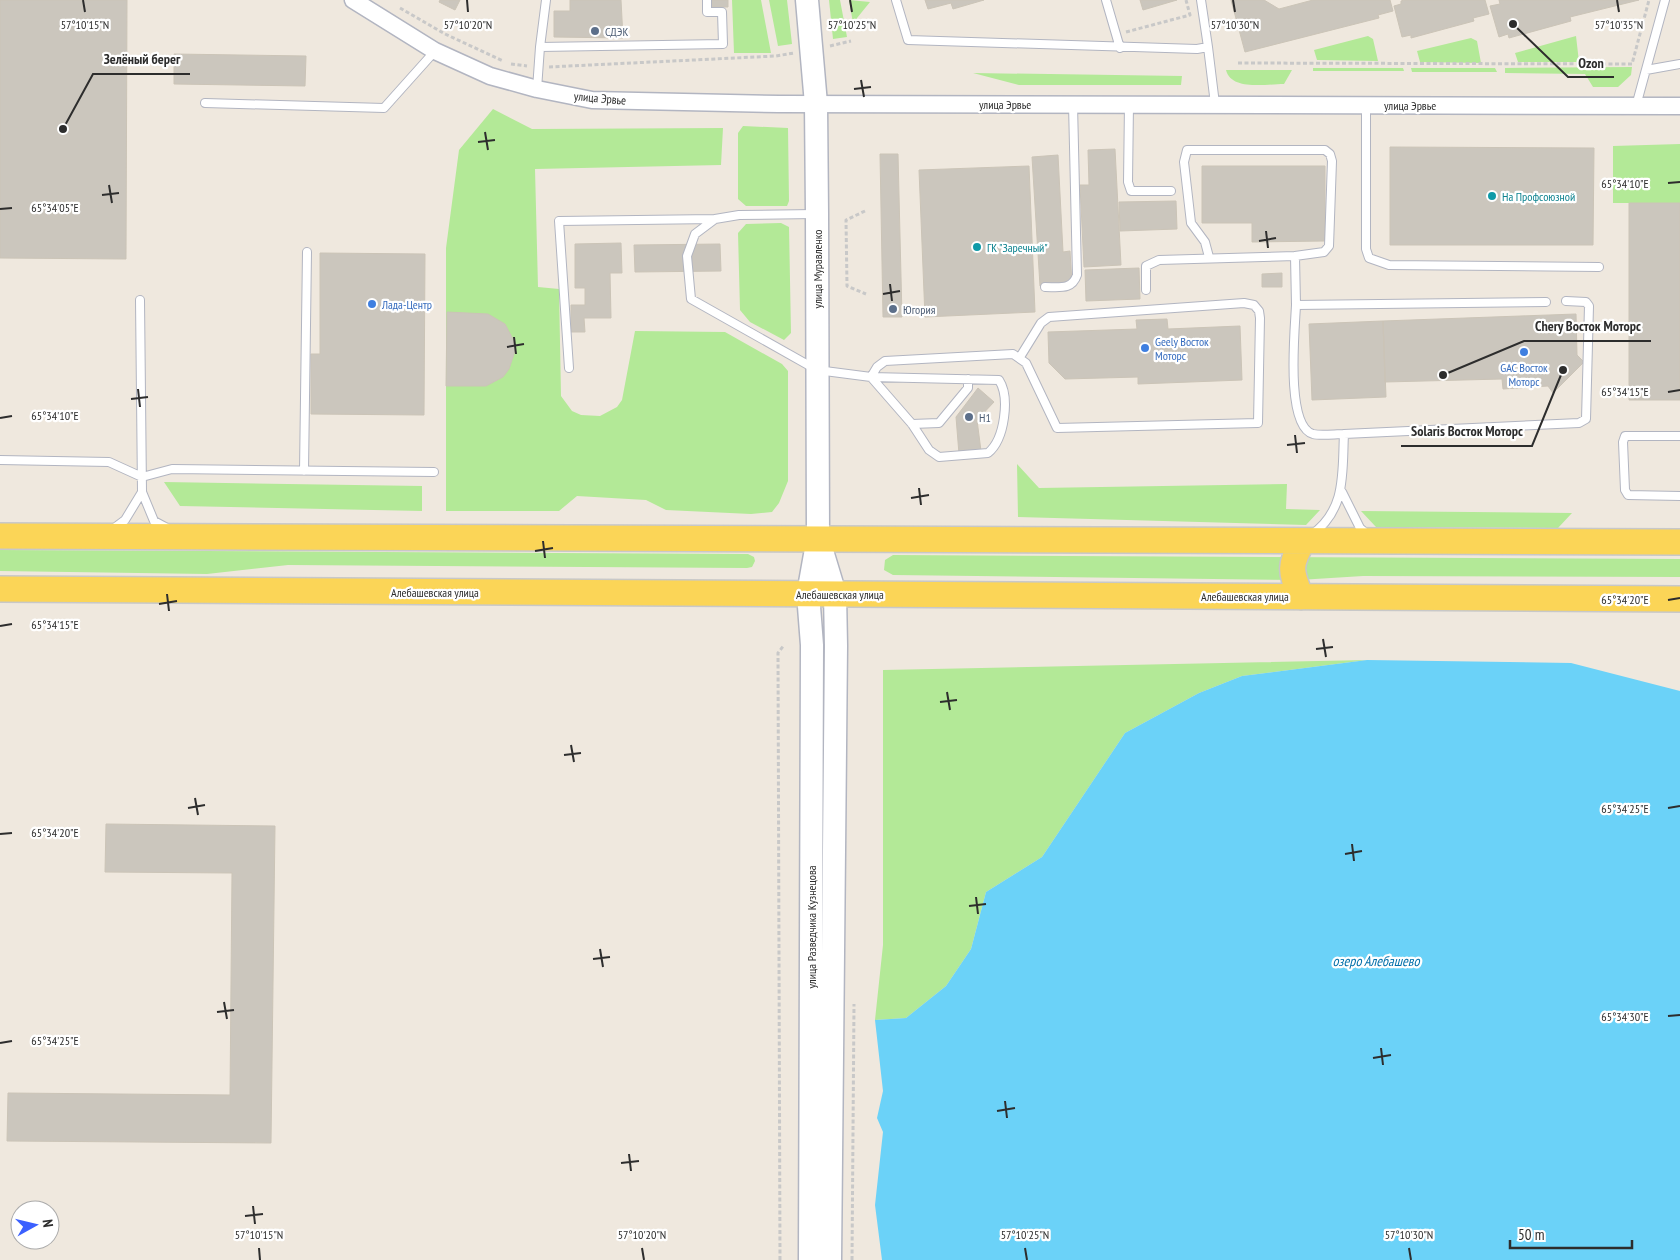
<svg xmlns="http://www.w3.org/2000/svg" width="1680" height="1260" font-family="'PT Sans Narrow',sans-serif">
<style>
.green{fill:#b3e997}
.water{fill:#6bd2f8}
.building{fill:#cbc6bd;stroke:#cbc4b7}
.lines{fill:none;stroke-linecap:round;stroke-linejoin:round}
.service-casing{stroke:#b2b5c1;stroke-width:10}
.minor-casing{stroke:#b2b5c1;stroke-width:19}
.secondary-casing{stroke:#b2b5c1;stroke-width:25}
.primary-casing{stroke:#c8c8c8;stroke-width:28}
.path{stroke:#c8c8c8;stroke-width:3;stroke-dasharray:4 2.5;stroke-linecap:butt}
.service{stroke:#fff;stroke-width:8}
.minor{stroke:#fff;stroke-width:16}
.secondary{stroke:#fff;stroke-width:22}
.primary{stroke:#fbd557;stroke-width:25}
.ticks{fill:none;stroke:#2d2d2d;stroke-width:2}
.service-dot{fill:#5c6f8a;stroke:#fff;stroke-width:2}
.culture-dot{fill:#0f9aa8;stroke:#fff;stroke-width:2}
.shop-dot{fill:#3f7fe0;stroke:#fff;stroke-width:2}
.labels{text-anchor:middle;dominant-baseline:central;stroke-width:4.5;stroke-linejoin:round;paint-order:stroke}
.service-label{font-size:12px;fill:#4e5e75;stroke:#fff;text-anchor:start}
.street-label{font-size:12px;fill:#2d2d2d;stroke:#fff}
.culture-label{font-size:12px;fill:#0d838f;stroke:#fff;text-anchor:start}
.shop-label{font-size:12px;fill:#366cbe;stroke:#fff;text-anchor:start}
.water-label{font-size:14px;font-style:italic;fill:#0470aa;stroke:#fff}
.ticks-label{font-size:12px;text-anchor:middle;fill:#2d2d2d;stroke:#fff;stroke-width:4.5;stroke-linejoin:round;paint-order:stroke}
.leader{fill:none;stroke:#2d2d2d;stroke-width:2}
.callout-dot{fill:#2d2d2d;stroke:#fff;stroke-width:2}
.callout-label{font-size:14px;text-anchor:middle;font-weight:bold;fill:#2d2d2d;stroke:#fff;stroke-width:4.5;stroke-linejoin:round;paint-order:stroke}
</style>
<rect width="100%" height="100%" fill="#efe8de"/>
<path class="green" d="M732 0H761L771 53H734Z
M769 0H787L792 44 778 46Z
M829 0H840L847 37 833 39Z
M849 0 870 2 853 23Z
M1368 36 1373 39 1378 61 1317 60 1314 50Z
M1576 36 1579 62H1518L1515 53Z
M1471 38 1477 41 1481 63 1420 62 1417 51Z
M1632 67 1631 75 1618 87H1593L1585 74 1505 73V68Z
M1313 68H1403L1404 71H1313Z
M1411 68H1495L1497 72H1412Z
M1226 70H1292L1284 84C1267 84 1231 91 1226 70Z
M973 73 1182 76 1181 85H1019Z
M493 109 532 129 723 128 721 165 535 169 538 287 559 289 561 396 572 411 581 415 600 416 617 407 622 400 635 331 725 332 782 364 788 371V481L779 503 772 512 751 514 666 510 646 500 577 496 559 511H446V248L459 150Z
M743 126 788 128 789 201 787 206H746L738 199V133Z
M1680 144V203H1613V146Z
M781 223 789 227 791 333 784 340 750 322 740 310 738 233 746 224Z
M1017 464 1039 488 1287 484 1286 509 1320 510 1306 525 1018 517Z
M164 482 422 486V511L180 506Z
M1361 511 1572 513 1558 528 1376 527Z
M0 550 748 554 754 557 755 561 752 567 747 568 288 565 207 574 0 571Z
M893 555 1680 559V577L1363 576 1299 580 893 575 884 570 885 560Z
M1367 660 1242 676 1199 693 1125 733 1042 857 986 892 971 949 946 986 906 1018 875 1020 883 945V670Z"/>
<path class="water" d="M1367 660 1571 663 1680 691V1260H882L875 1205 883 1132 877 1118 883 1091 875 1020 906 1018 946 986 971 949 986 892 1042 857 1125 733 1199 693 1242 676Z"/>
<path class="building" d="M0 0H127L126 259 0 258Z
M440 0H460L455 10 439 2Z
M570 0H621L623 38 554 37V11H570Z
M712 0H728V7H712Z
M925 0H984L953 9 951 3 928 9Z
M1140 0H1177L1143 10Z
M1231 0H1264L1279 9 1313 0H1390L1393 11 1378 15 1379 18 1245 52Z
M1404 0H1485L1489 14 1473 18 1474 21 1411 38V35L1402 37 1394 6 1401 4V1Z
M1499 0H1639L1570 17 1571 21 1509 38 1508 34 1499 37 1490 6 1500 4Z
M174 54 306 56 305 86 174 84Z
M1390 147 1594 148 1593 245H1390Z
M1115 149 1121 265 1084 267 1080 185H1089L1088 150Z
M880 154H898L902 317H883Z
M1058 155 1063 252 1070 251 1072 284 1040 286 1032 157Z
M1029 166 1035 312 925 317 919 170Z
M1202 166H1325V241L1252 242V223H1202Z
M1176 201 1177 229 1120 231 1119 202Z
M1629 203H1680V400H1629Z
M621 243 622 273H610L611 318H584L585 332H571V305H585V288H575V244Z
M720 244 721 271 635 272 634 245Z
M320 253 425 254 424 415 311 414V354H320Z
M1139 268 1140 299 1086 301 1085 270Z
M1282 273V287H1262V274Z
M447 312 488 314 505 324 514 341 515 351 509 369 503 377 486 386H446Z
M1576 314 1577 355 1584 362 1553 393 1548 386 1503 389 1502 379 1385 382 1383 321Z
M1167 319 1168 329 1240 326 1242 380 1138 384V377L1065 379 1049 363 1048 332 1137 329 1136 320Z
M1383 321 1386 397 1312 400 1309 324Z
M978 388 994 402 977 420 981 451 959 454 956 417Z
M106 824 275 826 271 1143 7 1141 8 1093 230 1095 232 873 105 872Z"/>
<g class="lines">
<g class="service-casing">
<path id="service" d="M546 0 540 47 723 44 722 12H707V0
M896 0 908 40 1197 49 1208 47 1201 0
M1106 0 1120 48
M1208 47 1215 104
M1646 70 1680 64
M537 89 540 47
M205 103 384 108 435 51
M1129 104 1128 182 1131 191H1171
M1366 105V249L1369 258 1389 265 1599 267
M1636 106 1665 0
M815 214 739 215 715 219 695 234 687 256 691 299 817 370 871 377 877 367 885 361 1013 354 1026 363 1057 428 1258 423 1260 318 1259 311 1254 305 1244 303 1049 317 1041 323 1020 357
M1209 257 1205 242 1191 223 1184 162 1187 150H1325L1330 154 1332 161 1329 246 1324 252 1295 256
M1045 287C1060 287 1072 290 1077 275L1073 104
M1146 290V266L1159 260 1295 256 1296 305
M140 300 142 492 154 521 167 528
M569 368 559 221 715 219
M871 377 999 380C1010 397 1005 439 988 453L939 457 929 450 912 424Z
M912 424 939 423 968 388V379
M1344 434C1335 434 1321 436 1313 434 1285 426 1295 329 1296 305L1546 302
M1680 436H1625L1623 442 1625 490 1628 495 1680 496
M0 460 109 462 142 477 172 469 434 472
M304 471 307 252
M1342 492 1360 528 1368 535
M113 529 125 520 142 492
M1311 535C1347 510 1342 472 1344 434L1579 423 1586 419 1589 306 1586 302 1566 301"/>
</g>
<g class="minor-casing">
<path id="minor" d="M353 0 435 51 490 76 537 89 592 100 779 104 1680 106"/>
</g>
<g class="secondary-casing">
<path id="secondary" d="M807 0 816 104 817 214 818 538 808 594 812 645 810 1260
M819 541 835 594 836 646 830 1260"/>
</g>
<g class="primary-casing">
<path id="primary" d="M0 536 1680 542
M0 589 1680 599
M1301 597C1290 571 1289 565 1303 541"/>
</g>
<path class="path" d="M400 8 445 34 503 61
M1126 32 1190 15 1186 0
M830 46 851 41
M1238 63 1632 64 1649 0
M511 64 527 66
M549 67 776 56 794 53
M865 211 846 220 847 286 866 294
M780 1260 778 653 784 645
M852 1260 854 1004"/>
<use href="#service" class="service"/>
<use href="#minor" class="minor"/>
<use href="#secondary" class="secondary"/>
<use href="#primary" class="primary"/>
</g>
<path class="ticks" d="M83 0 85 12M467 0 468 12M850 0 852 12M1233 0 1235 12M1617 0 1619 12M861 80 864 97M854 89 871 87M485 132 488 150M478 142 495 140M1668 183 1680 182M109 185 112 203M102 195 119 193M0 209 12 208M1266 231 1268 248M1259 241 1276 238M890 284 892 301M883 294 900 291M514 337 516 354M507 347 524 344M138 389 140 407M1668 392 1680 390M131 399 148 397M0 418 12 416M1295 435 1297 453M1287 445 1305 443M919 488 921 505M911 498 929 495M543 541 545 558M535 551 553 548M167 594 169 611M1668 600 1680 598M159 604 177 601M0 626 12 624M1323 639 1326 657M1316 649 1333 647M947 692 950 710M940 702 957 700M571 745 574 762M564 755 581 753M195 798 198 815M188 808 205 805M1668 808 1680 806M0 834 12 833M1352 844 1354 861M1345 854 1362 851M976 897 978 914M969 906 986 904M600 949 603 967M593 959 610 957M224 1002 227 1019M217 1012 234 1010M1668 1016 1680 1015M0 1043 12 1041M1381 1048 1383 1065M1373 1058 1391 1055M1005 1101 1007 1118M997 1111 1015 1108M629 1154 631 1171M621 1163 639 1161M253 1206 255 1224M245 1216 263 1214M259 1248 260 1260M642 1248 644 1260M1025 1248 1027 1260M1409 1248 1411 1260"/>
<g class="service-dot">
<circle cx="595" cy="31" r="5"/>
<circle cx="893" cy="309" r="5"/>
<circle cx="969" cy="417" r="5"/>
</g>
<g class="culture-dot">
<circle cx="1492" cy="196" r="5"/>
<circle cx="977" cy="247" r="5"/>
</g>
<g class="shop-dot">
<circle cx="372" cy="304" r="5"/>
<circle cx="1145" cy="348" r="5"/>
<circle cx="1524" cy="352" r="5"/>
</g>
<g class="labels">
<g class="service-label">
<text x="605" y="31">СДЭК</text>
<text x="903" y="309">Югория</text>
<text x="979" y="417">Н1</text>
</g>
<g class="street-label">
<text transform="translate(600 98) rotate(5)">улица Эрвье</text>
<text x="1005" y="104">улица Эрвье</text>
<text x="1410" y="105">улица Эрвье</text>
<text transform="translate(817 269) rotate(-90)">улица Муравленко</text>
<text x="435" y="592">Алебашевская улица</text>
<text x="840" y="594">Алебашевская улица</text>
<text x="1245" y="596">Алебашевская улица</text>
<text transform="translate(811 927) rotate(-90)">улица Разведчика Кузнецова</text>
</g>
<g class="culture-label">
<text x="1502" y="196">На Профсоюзной</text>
<text x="987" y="247">ГК "Заречный"</text>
</g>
<g class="shop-label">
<text x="382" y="304">Лада-Центр</text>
<text x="1155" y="341">Geely Восток<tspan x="1155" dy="14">Моторс</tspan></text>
<text x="1524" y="367" text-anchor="middle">GAC Восток<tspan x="1524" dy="14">Моторс</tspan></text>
</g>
<g class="water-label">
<text x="1376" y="961">озеро Алебашево</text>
</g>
</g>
<g class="ticks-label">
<text x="85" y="29">57°10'15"N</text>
<text x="468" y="29">57°10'20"N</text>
<text x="852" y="29">57°10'25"N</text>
<text x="1235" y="29">57°10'30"N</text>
<text x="1619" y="29">57°10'35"N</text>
<text x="1625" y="188">65°34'10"E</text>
<text x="55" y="212">65°34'05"E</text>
<text x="1625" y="396">65°34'15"E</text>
<text x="55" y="420">65°34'10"E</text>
<text x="1625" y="604">65°34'20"E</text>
<text x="55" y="629">65°34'15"E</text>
<text x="1625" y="813">65°34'25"E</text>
<text x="55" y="837">65°34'20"E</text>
<text x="1625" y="1021">65°34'30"E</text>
<text x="55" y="1045">65°34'25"E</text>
<text x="259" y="1239">57°10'15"N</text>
<text x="642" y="1239">57°10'20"N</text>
<text x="1025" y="1239">57°10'25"N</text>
<text x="1409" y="1239">57°10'30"N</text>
</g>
<path class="leader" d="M63 129L93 74H190M1513 24L1568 77H1614M1443 375L1524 341H1651M1563 370L1532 446H1401"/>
<g class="callout-dot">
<circle cx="63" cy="129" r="5"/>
<circle cx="1513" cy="24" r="5"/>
<circle cx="1443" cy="375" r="5"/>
<circle cx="1563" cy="370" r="5"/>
</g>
<g class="callout-label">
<text x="142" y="64">Зелёный берег</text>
<text x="1591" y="68">Ozon</text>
<text x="1588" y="331">Chery Восток Моторс</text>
<text x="1467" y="436">Solaris Восток Моторс</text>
</g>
<g transform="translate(35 1225) rotate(82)"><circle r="24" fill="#ffffff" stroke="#ababab"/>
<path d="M0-4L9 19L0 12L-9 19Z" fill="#3b60ff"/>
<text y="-8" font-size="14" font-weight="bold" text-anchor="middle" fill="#2d2d2d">N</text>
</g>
<path d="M1510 1240v8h122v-8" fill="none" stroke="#2d2d2d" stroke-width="2.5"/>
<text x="1518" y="1240" font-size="15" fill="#2d2d2d" stroke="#ffffff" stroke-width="4" paint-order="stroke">50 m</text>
</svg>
